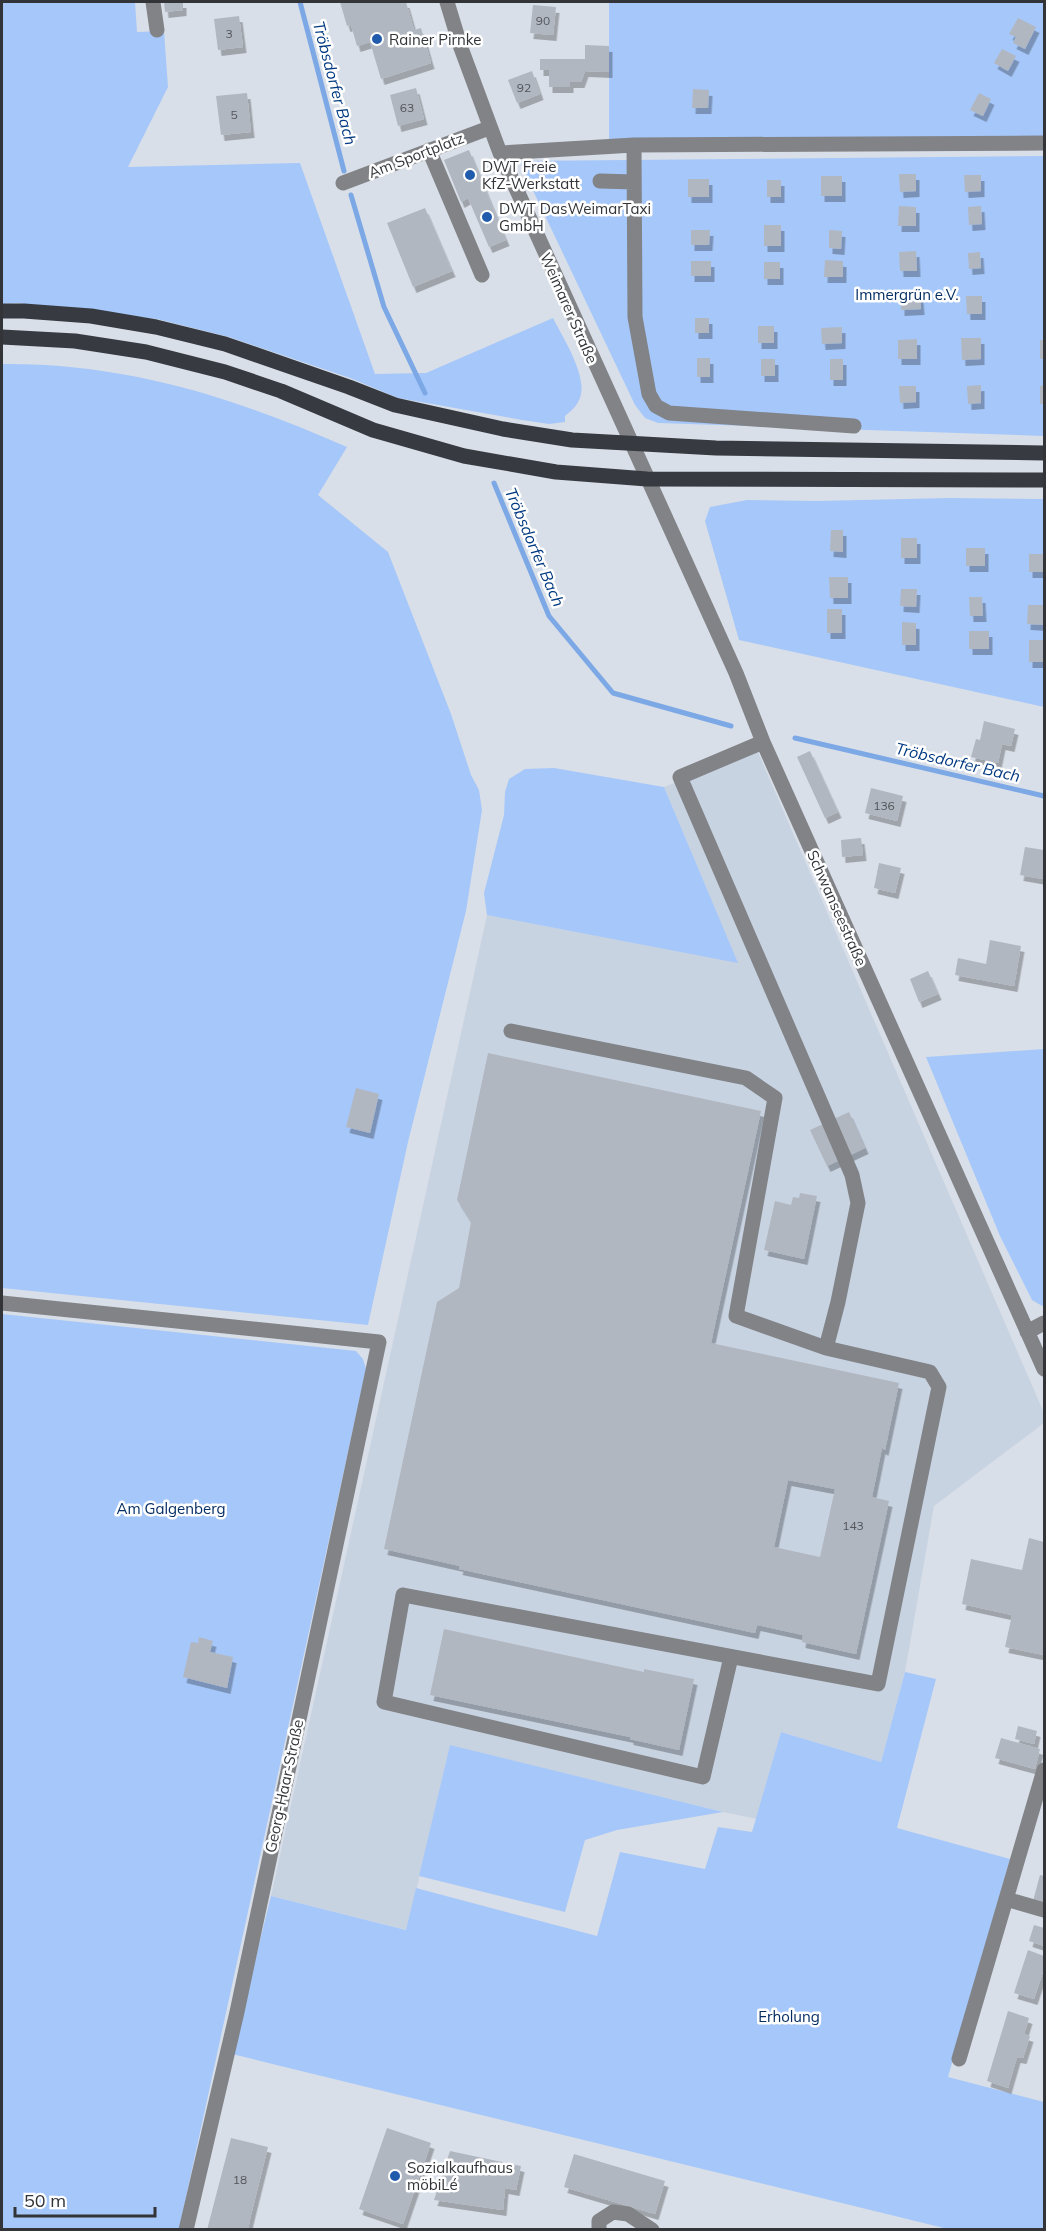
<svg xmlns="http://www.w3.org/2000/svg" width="1046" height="2231" font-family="Mulish,sans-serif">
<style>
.built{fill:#c8d3e2}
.green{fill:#a6c7f9}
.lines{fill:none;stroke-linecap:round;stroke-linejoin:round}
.stream{stroke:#7da8e6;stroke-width:5}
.building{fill:#b1b7c0;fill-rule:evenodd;filter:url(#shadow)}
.minor{stroke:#818387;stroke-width:15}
.major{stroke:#373b41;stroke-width:15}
.poi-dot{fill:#215bac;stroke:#fff;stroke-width:2}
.labels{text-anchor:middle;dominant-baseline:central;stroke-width:5;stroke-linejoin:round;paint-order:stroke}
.number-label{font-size:12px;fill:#52555a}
.poi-label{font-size:15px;fill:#323438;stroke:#fff;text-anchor:start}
.street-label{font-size:15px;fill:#323438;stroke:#fff}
.park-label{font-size:15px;fill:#052e65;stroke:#fff}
.water-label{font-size:16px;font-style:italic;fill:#003981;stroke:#fff}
</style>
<defs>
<filter id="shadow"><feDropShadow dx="3.5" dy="6" stdDeviation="0" flood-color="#0004"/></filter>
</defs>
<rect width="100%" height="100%" fill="#d9dfe8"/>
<path class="built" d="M757 750 1044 1413V1423L934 1506 905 1672 881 1762 781 1732 757 1819 723 1812 450 1746 407 1930 271 1896 487 915 737 962 664 787Z"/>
<path class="green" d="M2 2H135L137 32 164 31 168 87 128 167 300 163 375 374 426 373 553 318C563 338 588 376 580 398 577 406 571 411 565 416V422L549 424 522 420 398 398 350 378 229 337 157 319 16 303 2 304Z
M609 2H1044V139L609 141Z
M1044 156V436L658 423 645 418 635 405 519 161Z
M2 364C127 363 233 397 347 447L318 495 388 552 451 714 471 775 479 790 482 810 466 911 408 1142 368 1325 2 1288Z
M950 498 1044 499V707L739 640 705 521 710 507 747 500 817 501Z
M554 768 664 787 738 963 487 915 484 893 504 815 505 792 509 779 525 769Z
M1044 1049V1307L1032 1300 1000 1236 926 1057Z
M2 1314 356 1351 363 1359 366 1369 179 2229H2Z
M905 1672 936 1679 897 1828 1010 1859 948 2077 1044 2102V2229H948L232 2054 271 1896 406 1930 416 1888 597 1936 620 1852 705 1869 718 1827 752 1832 781 1732 881 1762Z
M450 1745 723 1812 617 1830 585 1840 565 1912 419 1876Z"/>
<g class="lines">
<path class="stream" d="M300 2 344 171
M351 195 384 307 425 393
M494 483 549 616 613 693 731 726
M795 738 1044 796"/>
</g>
<path class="building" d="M164 2H183V10L165 12Z
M340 2H406L414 30 421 28 431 63 381 79 370 42 357 46 351 25 347 26Z
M533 5 556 7 553 35 530 33Z
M239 16 243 47 218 50 214 19Z
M1018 18 1036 27 1025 49 1013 43 1016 37 1009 34Z
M585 45 609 46V72L585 71 581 82H570V87H549V70H540V59H585Z
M1002 49 1016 56 1008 71 994 63Z
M532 71 540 94 517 103 508 80Z
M416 88 424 119 398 126 390 95Z
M693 89 709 90 708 108H692Z
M247 93 251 132 221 135 216 96Z
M979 93 991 99 983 116 970 110Z
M469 150 506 240 489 247 468 198 461 202 444 160Z
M899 174H916V191L900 192Z
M964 175H981V191L965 192Z
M821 176H842V196H821Z
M688 179H709V197H688Z
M767 180H781V197H767Z
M899 206 916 207V226H898Z
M981 206 982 224 969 225 968 207Z
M425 208 452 271 413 287 387 223Z
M764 225H781V246H764Z
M691 230H710L709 245H691Z
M829 230 842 231 841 249 829 248Z
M916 251 917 271H900L899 252Z
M980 252 981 268 969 269 968 253Z
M825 260 843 261V277H824Z
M691 261H711V276H691Z
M764 262H780V279H764Z
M901 296H920L921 309 901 310Z
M966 296H982V314H967Z
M695 318H709V333H695Z
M758 326H774V343H758Z
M842 327V343L822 344 821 328Z
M961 338H981V359L962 360Z
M917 339V359H898V340Z
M1040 340H1044V359H1040Z
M697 358H710V377H697Z
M761 359H775V376H761Z
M830 359H843V380H830Z
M981 385V403L968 404 967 386Z
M1044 385V404H1040V386Z
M899 386H916V402L900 403Z
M831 530H843V552L830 551Z
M901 538H917V558H901Z
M966 548H985V566H966Z
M1029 554H1044V572H1029Z
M829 577H848V598H830Z
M901 589H917L916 607 900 606Z
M969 597H982L983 616H970Z
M1028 605H1043V625L1027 624Z
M827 609H842V633H827Z
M902 622 916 623V645H902Z
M969 631H989V649H969Z
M1029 640H1044V662H1029Z
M984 721 1015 729 1011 746 1002 744 998 763 971 757 976 739 980 740Z
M810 751 838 812 825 818 797 757Z
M871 788 903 796 897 821 865 813Z
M861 838 863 855 842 857 841 840Z
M1025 847 1044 850 1043 879 1020 875Z
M879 863 901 868 895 893 874 888Z
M990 940 1021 946 1014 986 955 975 958 958 986 964Z
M928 971 938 994 919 1002 910 979Z
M488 1053 761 1111 711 1343 899 1383 885 1450 882 1448 872 1497 889 1501 856 1654 802 1642 803 1635 757 1625 755 1633 459 1569 460 1566 384 1549 437 1302 459 1288 471 1222 457 1200ZM788 1480 835 1489 820 1557 774 1547Z
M356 1088 379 1094 370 1133 346 1127Z
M849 1112 865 1148 827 1166 810 1130Z
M800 1193 817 1196 804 1259 764 1250 775 1201 791 1205 793 1197 799 1198Z
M1029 1538 1044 1542V1655L1005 1647 1012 1615 962 1604 971 1559 1022 1570Z
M444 1629 644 1672V1669L694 1679 679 1750 630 1739V1737L430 1695Z
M199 1637 213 1641 210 1652 233 1657 227 1688 183 1677 191 1642 198 1643Z
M1018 1726 1037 1731 1034 1744 1015 1739Z
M1001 1738 1040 1749 1035 1769 995 1758Z
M1040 1875 1044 1876V1905L1033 1901Z
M1034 1925 1044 1928V1946L1029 1941Z
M1028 1950 1044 1956V1969L1034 1999 1014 1993Z
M1008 2011 1029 2018 1024 2034 1030 2036 1023 2058 1017 2057 1008 2088 987 2081Z
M387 2128 431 2143 403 2224 359 2209Z
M231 2138 268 2147 250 2219 248 2230H207Z
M450 2151 521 2166 516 2190 505 2188 503 2210 434 2200Z
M574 2154 665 2181 655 2214 564 2187Z"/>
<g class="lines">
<path class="minor" d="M153 2 157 30
M447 2 461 48 500 153 736 673 763 742 1044 1369
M634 145 635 317 649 394 656 406 669 413 854 426
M429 150 482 275
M500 153 634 145 1044 143
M600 181 634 182
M343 183 489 128
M511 1031 746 1078 775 1098 736 1316 826 1348 838 1302 858 1203 852 1175 680 777 763 742
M2 1303 379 1342 237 2012 186 2230
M1027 1332 1044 1323
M731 1657 703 1777 384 1702 403 1595 878 1684 939 1387 930 1372 826 1348
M1006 1899 1044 1910
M959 2059 1044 1770
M599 2230V2221L613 2212 628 2214 652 2230"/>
<path class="major" d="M2 311H24L91 316 156 327 225 344 349 387 395 405 503 429 572 440 716 448 1044 453
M2 337 75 341 146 352 225 372 281 391 373 430 464 456 556 472 647 479 1044 480"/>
</g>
<g class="poi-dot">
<circle cx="377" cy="39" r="6"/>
<circle cx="470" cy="175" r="6"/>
<circle cx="487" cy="217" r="6"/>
<circle cx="395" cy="2176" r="6"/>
</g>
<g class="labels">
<g class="number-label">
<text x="543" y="20">90</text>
<text x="229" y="33">3</text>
<text x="524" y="87">92</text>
<text x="407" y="107">63</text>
<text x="234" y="114">5</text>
<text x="884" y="805">136</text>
<text x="853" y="1525">143</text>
<text x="240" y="2179">18</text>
</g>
<g class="poi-label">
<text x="389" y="39">Rainer Pirnke</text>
<text x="482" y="166">DWT Freie<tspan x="482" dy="17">KfZ-Werkstatt</tspan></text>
<text x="499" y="208">DWT DasWeimarTaxi<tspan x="499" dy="17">GmbH</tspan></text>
<text x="407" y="2167">Sozialkaufhaus<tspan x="407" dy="17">möbiLé</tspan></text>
</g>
<g class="street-label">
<text transform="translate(416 155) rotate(-21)">Am Sportplatz</text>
<text transform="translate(569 308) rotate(66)">Weimarer Straße</text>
<text transform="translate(837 908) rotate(66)">Schwanseestraße</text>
<text transform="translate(284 1786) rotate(-78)">Georg-Haar-Straße</text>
</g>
<g class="park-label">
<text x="907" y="294">Immergrün e.V.</text>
<text x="171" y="1508">Am Galgenberg</text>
<text x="789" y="2016">Erholung</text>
</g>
<g class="water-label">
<text transform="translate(335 83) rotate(75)">Tröbsdorfer Bach</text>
<text transform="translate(535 547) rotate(67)">Tröbsdorfer Bach</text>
<text transform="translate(958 762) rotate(13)">Tröbsdorfer Bach</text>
</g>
</g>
<rect width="1046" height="2231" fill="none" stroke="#323438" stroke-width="6"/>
<path d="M15 2207v9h140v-9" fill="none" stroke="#323438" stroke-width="3"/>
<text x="24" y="2207" font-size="18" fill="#323438" stroke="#ffffff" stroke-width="4.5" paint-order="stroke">50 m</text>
</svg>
